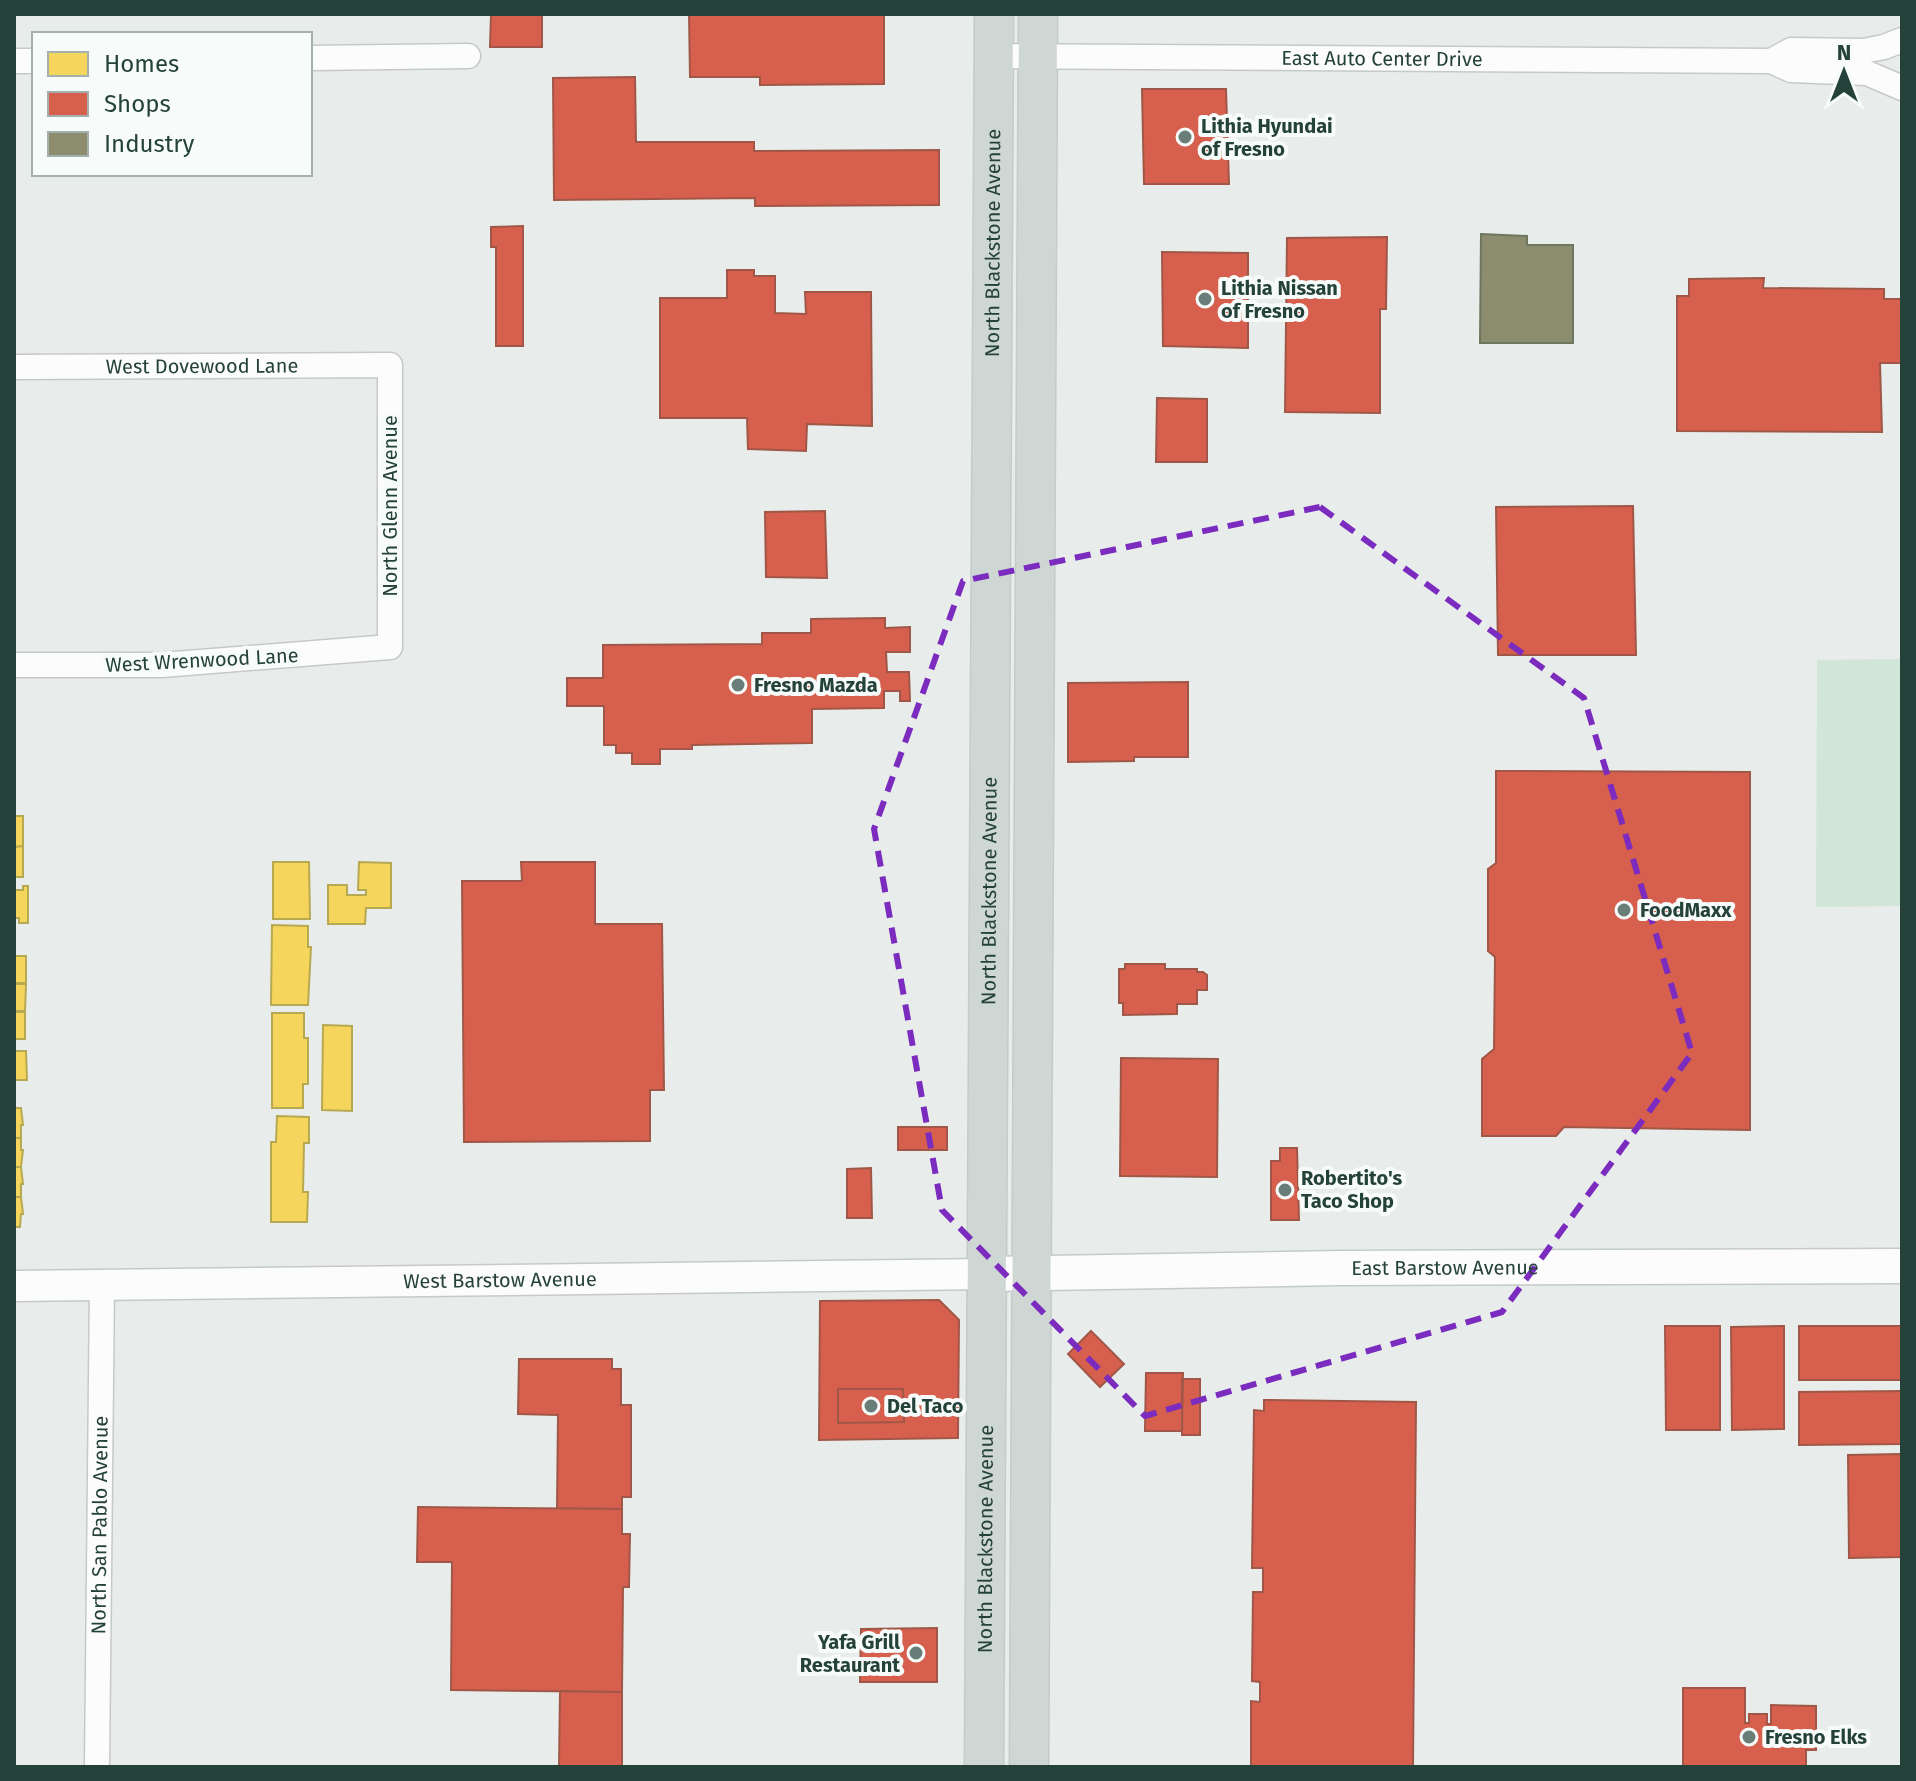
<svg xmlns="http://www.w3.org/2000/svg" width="1916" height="1781" font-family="'Fira Sans',sans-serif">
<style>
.green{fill:#d1e6d8}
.homes{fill:#f6d55c;stroke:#b7a952;stroke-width:2}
.shops{fill:#d6604d;stroke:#a15747;stroke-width:2}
.industry{fill:#8c8c6e;stroke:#6d765e;stroke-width:2}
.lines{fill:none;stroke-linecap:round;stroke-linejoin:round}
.minor-casing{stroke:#c5cac8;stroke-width:27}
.tertiary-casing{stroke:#c5cac8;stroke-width:33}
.secondary-casing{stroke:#c3cbc8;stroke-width:37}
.primary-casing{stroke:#c3ccc9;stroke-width:41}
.minor{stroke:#fcfcfc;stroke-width:24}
.tertiary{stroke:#fcfcfc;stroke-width:30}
.secondary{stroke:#fcfcfc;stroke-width:34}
.primary{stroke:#cfd7d5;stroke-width:38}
.marked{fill:none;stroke:#7b2cbf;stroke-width:6;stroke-dasharray:16 10;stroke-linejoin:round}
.poi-dot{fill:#697e78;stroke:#f7fbf9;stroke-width:3}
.labels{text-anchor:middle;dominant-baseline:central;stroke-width:8;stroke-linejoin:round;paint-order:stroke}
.street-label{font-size:20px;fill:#24423a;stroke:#f7fbf9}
.poi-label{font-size:20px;font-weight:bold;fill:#24423a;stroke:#f7fbf9;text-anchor:start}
</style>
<rect width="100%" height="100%" fill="#e8edeb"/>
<path class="green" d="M1902 659V906L1816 907 1817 660Z"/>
<path class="homes" d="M14 816H23V846L14 847Z
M23 846V877H14V847Z
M273 862H309L310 919H273Z
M359 862 391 863V908H366L365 924H328V885H347V895H366V890H358Z
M23 886H28V923H19V918H14V890H23Z
M272 925 308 926V947H311L308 1005H271Z
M14 956H26V983H14Z
M14 984H26L25 1011H14Z
M14 1012H25V1039H14Z
M272 1013H304V1038H308V1084H303V1108H272Z
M323 1025 352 1026V1111L322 1110Z
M14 1051H26L27 1080H15Z
M14 1108H21L23 1125H21V1138H14Z
M277 1116 309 1117V1143H304L303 1192H308L307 1222H271V1142H276Z
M14 1138H21V1150H23L21 1167H14Z
M14 1167H21L23 1184H21V1197H14Z
M14 1197H21L23 1214H21L20 1227H14Z"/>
<path class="shops" d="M491 14H542V47H490Z
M689 14H884V84L760 85V77H690Z
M635 77 636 142H754V151L939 150V205L755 206V198L554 200 553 78Z
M1142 89H1226L1229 184H1144Z
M523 226V346H496V247H491V227Z
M1387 237 1386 309H1380V413L1285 412 1287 238Z
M1162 252 1248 253V348L1163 346Z
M727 270H754V276H775V313L806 314 805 292H871L872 426 807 424 806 451 748 449 747 418H660V298H727Z
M1764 278 1763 288 1884 289V299H1902V363H1880L1882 432 1677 431V296H1689V279Z
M1157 398 1207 399V462H1156Z
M1633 506 1636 655H1498L1496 507Z
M825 511 827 578 766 577 765 512Z
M885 618V628L910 627V652H886L887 672H909L910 701H900V691H884V708L812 709V743L692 745V749H660V764H632V753H616V745H604V706H567V678H603V645L762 644V633H811V619Z
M1188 682V757H1134V761L1068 762V683Z
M1496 771 1750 772V1130L1564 1127 1556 1136H1482V1059L1494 1049 1495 957 1488 951V869L1496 863Z
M521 862H595V924H662L664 1090H650V1141L464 1142 462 881H522Z
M1125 964H1165V969H1197V972H1203L1207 975V990H1197V1004H1177V1014L1123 1015V1003H1119V969H1125Z
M1121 1058 1218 1059 1217 1177 1120 1176Z
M898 1127H947V1150H898Z
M1280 1148H1297L1299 1220H1271V1161H1280Z
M871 1168 872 1218H847V1169Z
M939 1300 959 1320 958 1438 819 1440 820 1301Z
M1665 1326H1720V1430H1666Z
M1784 1326V1429L1732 1430 1731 1327Z
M1799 1326H1902V1380H1799Z
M1091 1331 1124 1364 1100 1387 1068 1354Z
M519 1359H612V1369H621V1405H631V1497H622V1509L557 1508 558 1415 518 1414Z
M1146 1373H1183L1182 1431H1145Z
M1182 1379H1200V1435H1182Z
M838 1389H903L904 1422 838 1423Z
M1902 1391V1444L1799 1445V1392Z
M1264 1400 1416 1402 1413 1767H1251V1701L1260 1702V1682L1252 1681 1253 1592H1263V1568H1252L1254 1410 1264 1411Z
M1901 1454 1902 1557 1849 1558 1848 1455Z
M418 1507 622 1509V1534H630L629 1587H623L622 1692 451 1690 452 1562H417Z
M937 1628V1682H860L861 1629Z
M1683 1688H1745V1723H1749V1714H1767V1724H1771V1705L1816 1706V1750H1806V1767H1683Z
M560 1691 622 1692V1767H559Z"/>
<path class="industry" d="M1481 234 1527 236V245H1573V343H1480Z"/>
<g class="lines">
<g class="minor-casing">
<g id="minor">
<path id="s1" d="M994 56 1771 61 1791 70 1867 73 1902 88"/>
<path d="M310 58 468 56"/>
<path d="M14 61H34"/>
<path d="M1771 61 1791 50 1863 51 1884 47 1902 40"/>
<path id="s2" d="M14 367 390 365V647L162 665H14"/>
<path id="s3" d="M97 1767 102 1284"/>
</g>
</g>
<g class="tertiary-casing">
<g id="tertiary">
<path id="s4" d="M14 1286 987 1274"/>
</g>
</g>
<g class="secondary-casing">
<g id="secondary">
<path id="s5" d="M987 1274 1340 1268 1902 1266"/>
</g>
</g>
<g class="primary-casing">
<g id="primary">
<path id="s6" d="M984 1767 994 14"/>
<path d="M1029 1767 1038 14"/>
</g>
</g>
<use href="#minor" class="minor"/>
<use href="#tertiary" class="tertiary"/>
<use href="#secondary" class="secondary"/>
<use href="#primary" class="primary"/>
</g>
<path class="marked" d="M1320 507 1584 698 1692 1053 1502 1312 1145 1416 942 1210 874 829 963 581Z"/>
<g class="poi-dot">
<circle cx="1185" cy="137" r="8"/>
<circle cx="1205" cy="299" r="8"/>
<circle cx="738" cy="685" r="8"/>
<circle cx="1624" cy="910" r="8"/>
<circle cx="1285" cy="1190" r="8"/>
<circle cx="871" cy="1406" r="8"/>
<circle cx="916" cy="1653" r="8"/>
<circle cx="1749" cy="1737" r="8"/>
</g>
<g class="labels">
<g class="street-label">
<text stroke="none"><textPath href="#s1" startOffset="388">East Auto Center Drive</textPath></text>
<text stroke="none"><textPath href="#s6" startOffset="1524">North Blackstone Avenue</textPath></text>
<text stroke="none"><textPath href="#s2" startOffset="188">West Dovewood Lane</textPath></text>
<text transform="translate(390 506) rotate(-90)">North Glenn Avenue</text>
<text transform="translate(202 660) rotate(-3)">West Wrenwood Lane</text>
<text stroke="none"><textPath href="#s6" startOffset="876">North Blackstone Avenue</textPath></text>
<text stroke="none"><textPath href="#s5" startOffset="458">East Barstow Avenue</textPath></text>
<text stroke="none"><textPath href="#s4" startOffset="486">West Barstow Avenue</textPath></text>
<text stroke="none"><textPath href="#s3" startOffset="242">North San Pablo Avenue</textPath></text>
<text stroke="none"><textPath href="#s6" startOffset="228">North Blackstone Avenue</textPath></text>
</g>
<g class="poi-label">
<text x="1201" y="126">Lithia Hyundai<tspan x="1201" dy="23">of Fresno</tspan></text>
<text x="1221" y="288">Lithia Nissan<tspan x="1221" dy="23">of Fresno</tspan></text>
<text x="754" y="685">Fresno Mazda</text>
<text x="1640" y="910">FoodMaxx</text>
<text x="1301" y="1178">Robertito's<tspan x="1301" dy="23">Taco Shop</tspan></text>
<text x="887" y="1406">Del Taco</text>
<text x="900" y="1642" text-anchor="end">Yafa Grill<tspan x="900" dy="23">Restaurant</tspan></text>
<text x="1765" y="1737">Fresno Elks</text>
</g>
</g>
<rect width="1916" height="1781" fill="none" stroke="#24423a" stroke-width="32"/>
<rect x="32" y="32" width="280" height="144" fill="#f7fbf9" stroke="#a3b1ad" stroke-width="2"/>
<rect x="48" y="52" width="40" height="24" fill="#f6d55c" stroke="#a3b1ad" stroke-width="2"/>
<text x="104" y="72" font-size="24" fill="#24423a">Homes</text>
<rect x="48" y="92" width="40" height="24" fill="#d6604d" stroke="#a3b1ad" stroke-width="2"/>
<text x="104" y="112" font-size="24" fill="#24423a">Shops</text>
<rect x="48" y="132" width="40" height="24" fill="#8c8c6e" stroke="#a3b1ad" stroke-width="2"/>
<text x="104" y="152" font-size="24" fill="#24423a">Industry</text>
<g transform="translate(1844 72)" stroke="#f7fbf9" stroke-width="6" paint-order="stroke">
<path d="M0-6L14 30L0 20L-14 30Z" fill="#24423a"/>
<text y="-12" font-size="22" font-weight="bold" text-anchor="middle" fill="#24423a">N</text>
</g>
</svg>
